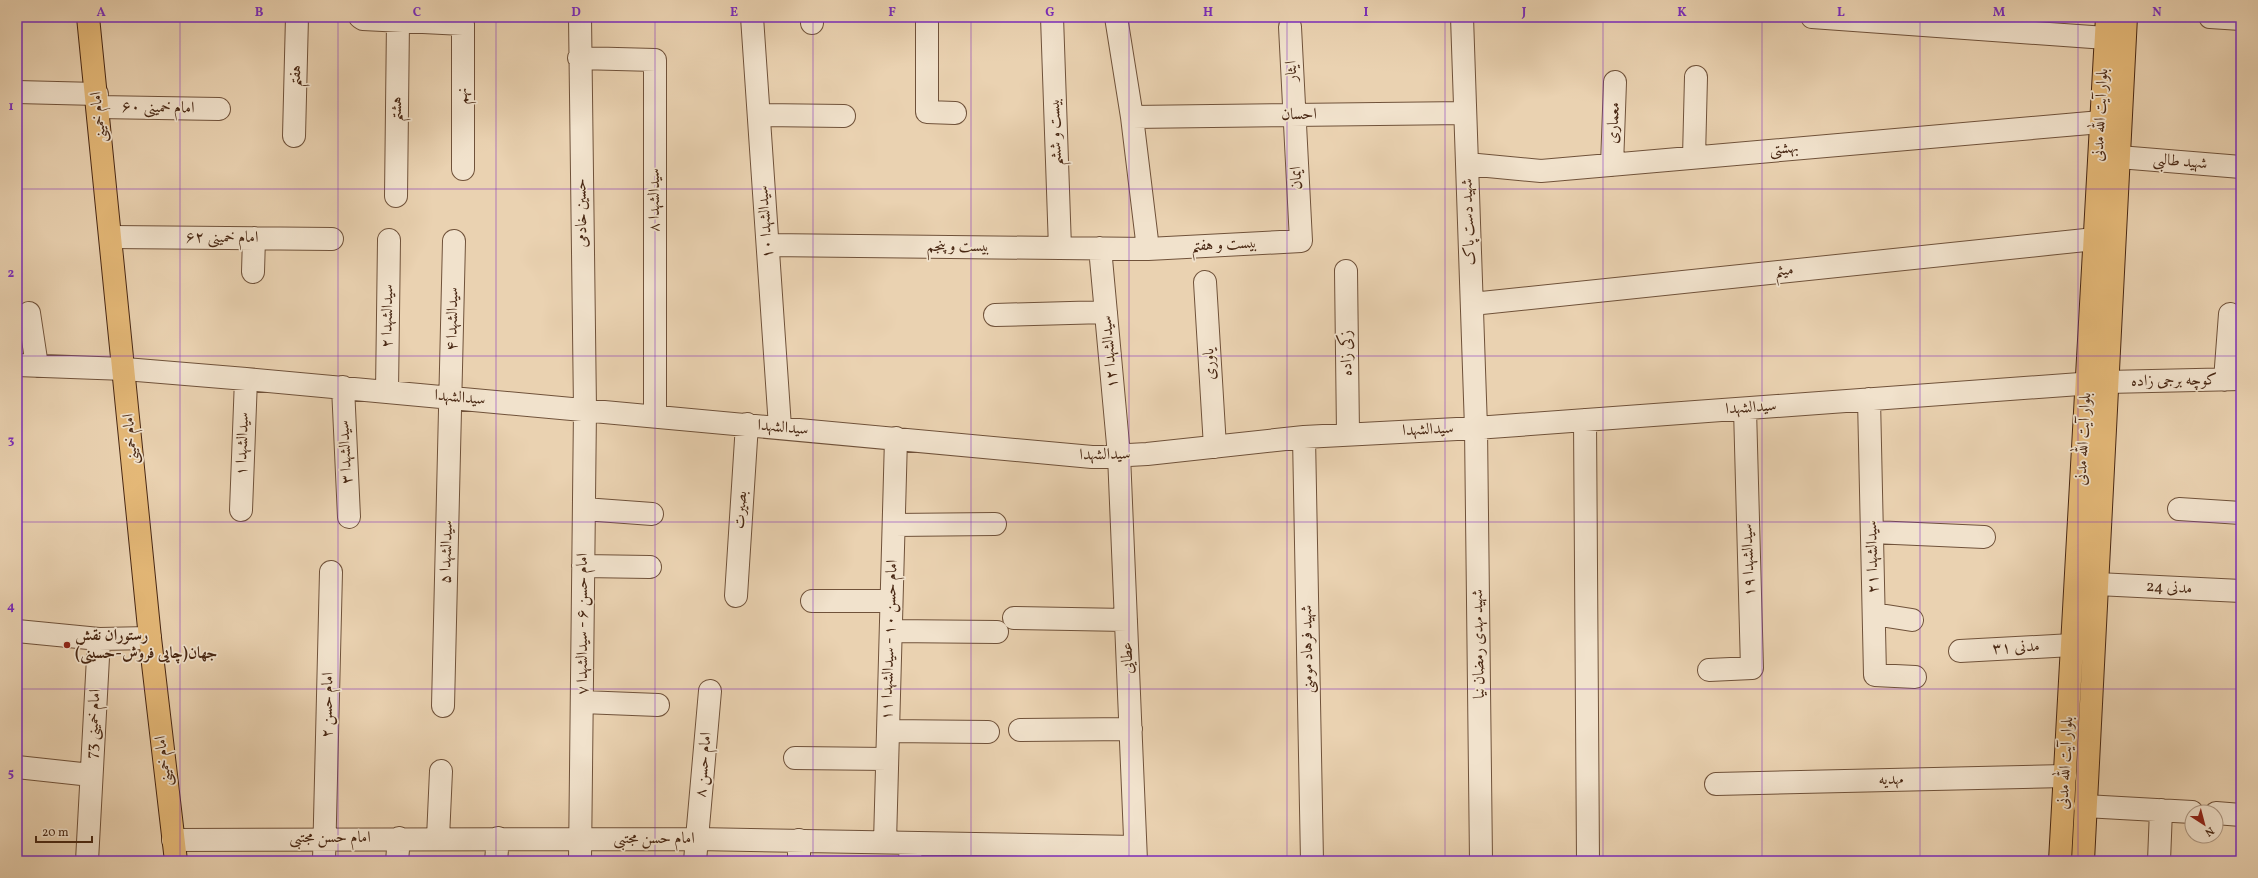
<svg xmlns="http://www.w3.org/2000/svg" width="2258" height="878" font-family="Vollkorn,Amiri,serif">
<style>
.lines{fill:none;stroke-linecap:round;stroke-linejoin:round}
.minor-casing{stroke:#70523a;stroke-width:24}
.major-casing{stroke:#482713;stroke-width:24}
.minor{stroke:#f1e2cc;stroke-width:22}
.major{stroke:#e5b978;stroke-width:22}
.grid{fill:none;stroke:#7b2cbf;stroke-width:1;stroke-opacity:0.55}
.poi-dot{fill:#8f2418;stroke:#f1e2cc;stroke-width:1.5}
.labels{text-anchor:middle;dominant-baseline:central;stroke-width:3.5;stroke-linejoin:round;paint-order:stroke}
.street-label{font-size:16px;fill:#482713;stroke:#f1e2cc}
.poi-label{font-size:16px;font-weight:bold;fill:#482713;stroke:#f1e2cc;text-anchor:start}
.neatline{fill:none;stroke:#7b2cbf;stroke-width:1.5}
.grid-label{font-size:13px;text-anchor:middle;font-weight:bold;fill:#7b2cbf}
</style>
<rect width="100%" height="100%" fill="#ead2b1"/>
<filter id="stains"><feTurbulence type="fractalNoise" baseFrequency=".005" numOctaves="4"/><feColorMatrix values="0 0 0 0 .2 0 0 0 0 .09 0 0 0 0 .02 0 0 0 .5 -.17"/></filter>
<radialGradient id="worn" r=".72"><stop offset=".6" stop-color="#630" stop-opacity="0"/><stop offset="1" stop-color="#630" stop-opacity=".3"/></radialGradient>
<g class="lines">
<g class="minor-casing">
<path id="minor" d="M360 17 363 19 463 24V169
M752 17 780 427
M812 17V23
M927 17V112L955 113
M1052 17 1060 248
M1116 17 1132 117 1148 249
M1462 17 1476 428 1481 861
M1812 17 2106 38
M2210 17 2241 19
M579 58 655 60V415
M17 92 97 94
M98 107 219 109
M759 115 844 116
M1132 117 1465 113
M294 136 297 17
M1694 157 1696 77
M2119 157 2241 167
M1467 164 1541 171 2101 122
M1612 165 1615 82
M396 196 398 21
M111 237 332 239
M768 245 1148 249 1301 241 1290 27
M1100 248 1119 455 1136 861
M1346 271 1348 434
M253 272 254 238
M1205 282 1215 447
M1472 304 2095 239
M29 313 37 366
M995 315 1106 312
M17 365 125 369 246 379 1092 457 1147 454 1304 437 1476 428 2107 382 2241 379
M2225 380 2230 314
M343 387 349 517
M387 391 389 240
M1869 399 1875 675 1915 677
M1585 420 1588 861
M1304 437 1312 861
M584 509 652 514
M2179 509 2241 513
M241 510 246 379
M894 525 995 524
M1873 532 1984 537
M583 566 650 567
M2097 584 2241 591
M736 596 747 424
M812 601H891
M1874 614 1912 620
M1014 618 1126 620
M17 631 99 639
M891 631 997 632
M1960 651 2072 645
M1709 670 1752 668 1745 409
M582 702 658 705
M443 706 454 241
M1020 730 1131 729
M888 731 988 732
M795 758 887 759
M17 767 91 775
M1716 784 2065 776
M2085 806 2192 812
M2216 813 2241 815
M438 838 441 771
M173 840 697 839 1135 847
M885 842 896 438
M87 861 99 639 150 638
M324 861 331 572
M397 861 399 838
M496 861 498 838
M580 861 585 409 580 17
M695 861 710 691
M799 861V840
M910 861 911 843
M2159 861 2161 810"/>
</g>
<g class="major-casing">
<path id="major" d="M88 17 150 638 176 861
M2060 861 2107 17
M2083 861 2126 17"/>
</g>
<use href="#minor" class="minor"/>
<use href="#major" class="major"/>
</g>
<path class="grid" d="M180 17V861M338 17V861M496 17V861M655 17V861M813 17V861M971 17V861M1129 17V861M1287 17V861M1445 17V861M1603 17V861M1762 17V861M1920 17V861M2078 17V861M17 189H2241M17 356H2241M17 522H2241M17 689H2241"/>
<circle class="poi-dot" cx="67" cy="645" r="4"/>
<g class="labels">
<g class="street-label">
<text transform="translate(1292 71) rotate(-93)">ایثار</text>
<text transform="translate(296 76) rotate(-88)">هفتم</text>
<text transform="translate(463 96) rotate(-90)">نهم</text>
<text transform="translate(158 108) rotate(1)">امام خمینی ۶۰</text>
<text transform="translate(397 109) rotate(-89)">هشتم</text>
<text transform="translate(1299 115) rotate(-1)">احسان</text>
<text transform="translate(2101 115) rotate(-87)">بلوار آیت الله مدنی</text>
<text transform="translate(99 117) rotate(-96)">امام خمینی</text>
<text transform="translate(1614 123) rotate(-87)">معماری</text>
<text transform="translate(1056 132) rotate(-92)">بیست و ششم</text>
<text transform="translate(1784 149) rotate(-5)">بهشتی</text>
<text transform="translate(2180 162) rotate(5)">شهید طالبی</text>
<text transform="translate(1297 178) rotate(-93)">ایمان</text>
<text transform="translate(655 200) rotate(-90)">سیدالشهدا ۸</text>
<text transform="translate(582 213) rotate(-91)">حسین خادمی</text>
<text transform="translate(766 222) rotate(-94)">سیدالشهدا ۱۰</text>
<text transform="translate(1469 222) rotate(-92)">شهید دست پاک</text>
<text x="222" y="238">امام خمینی ۶۲</text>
<text transform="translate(1224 245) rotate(-3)">بیست و هفتم</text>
<text x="958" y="247">بیست و پنجم</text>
<text transform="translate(1784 271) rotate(-6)">میثم</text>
<text transform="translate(388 316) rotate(-89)">سیدالشهدا ۲</text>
<text transform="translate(453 319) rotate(-89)">سیدالشهدا ۴</text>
<text transform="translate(1110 352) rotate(-95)">سیدالشهدا ۱۲</text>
<text transform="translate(1347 353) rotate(-91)">زکی زاده</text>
<text transform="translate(1210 364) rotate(-93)">یاوری</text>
<text transform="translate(2174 381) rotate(-1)">کوچه برجى زاده</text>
<text transform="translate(460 398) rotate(5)">سیدالشهدا</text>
<text transform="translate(1751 408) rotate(-4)">سیدالشهدا</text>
<text transform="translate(783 428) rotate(5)">سیدالشهدا</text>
<text transform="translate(1428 430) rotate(-3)">سیدالشهدا</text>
<text transform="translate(131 439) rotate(-95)">امام خمینی</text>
<text transform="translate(2084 439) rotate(-87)">بلوار آیت الله مدنی</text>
<text transform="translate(243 444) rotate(-88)">سیدالشهدا ۱</text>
<text transform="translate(346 452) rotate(-93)">سیدالشهدا ۳</text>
<text transform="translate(1105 455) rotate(-1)">سیدالشهدا</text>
<text transform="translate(741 510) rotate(-86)">بصیرت</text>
<text transform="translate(447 552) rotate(-88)">سیدالشهدا ۵</text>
<text transform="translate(1873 557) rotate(-91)">سیدالشهدا ۲۱</text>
<text transform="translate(1749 560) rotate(-92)">سیدالشهدا ۱۹</text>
<text transform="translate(2169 588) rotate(3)">مدنی 24</text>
<text transform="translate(583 624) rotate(-90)">امام حسن ۶ - سیدالشهدا ۷</text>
<text transform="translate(890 640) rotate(-88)">امام حسن ۱۰ - سیدالشهدا ۱۱</text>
<text transform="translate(1479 644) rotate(-91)">شهید مهدی رمضان نیا</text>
<text transform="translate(2016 648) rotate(-3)">مدنی ۳۱</text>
<text transform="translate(1308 649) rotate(-91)">شهید فرهاد مومنی</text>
<text transform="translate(1128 658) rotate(-92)">عطایی</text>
<text transform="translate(328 705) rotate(-89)">امام حسن ۲</text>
<text transform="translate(94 724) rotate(-87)">امام خمینی 73</text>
<text transform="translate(164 761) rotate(-97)">امام خمینی</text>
<text transform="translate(2066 763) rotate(-87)">بلوار آیت الله مدنی</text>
<text transform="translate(704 765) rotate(-85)">امام حسن ۸</text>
<text transform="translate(1891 780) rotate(-1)">مهدیه</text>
<text x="330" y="838">امام حسن مجتبی</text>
<text x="654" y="839">امام حسن مجتبی</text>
</g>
<g class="poi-label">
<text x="75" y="636">رستوران نقش<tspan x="75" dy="18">جهان(چایی فروش-حسینی)</tspan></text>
</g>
</g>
<rect width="2258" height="878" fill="none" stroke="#ead2b1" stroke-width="44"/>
<g transform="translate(2204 824) rotate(144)"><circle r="19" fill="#f1e2cc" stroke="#ad9782"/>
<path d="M0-3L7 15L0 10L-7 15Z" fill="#8f2418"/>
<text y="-6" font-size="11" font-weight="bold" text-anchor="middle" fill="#482713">N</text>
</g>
<path d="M36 836v6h56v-6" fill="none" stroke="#482713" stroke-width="2"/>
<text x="42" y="836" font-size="12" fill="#482713" stroke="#f1e2cc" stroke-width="3" paint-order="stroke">20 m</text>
<rect x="22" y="22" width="2214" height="834" class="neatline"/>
<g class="grid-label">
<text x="101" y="16">A</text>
<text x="259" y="16">B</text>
<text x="417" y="16">C</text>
<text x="576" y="16">D</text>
<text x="734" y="16">E</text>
<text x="892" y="16">F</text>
<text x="1050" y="16">G</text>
<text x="1208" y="16">H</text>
<text x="1366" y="16">I</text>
<text x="1524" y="16">J</text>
<text x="1682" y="16">K</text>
<text x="1841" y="16">L</text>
<text x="1999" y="16">M</text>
<text x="2157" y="16">N</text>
<text x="11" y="110">1</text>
<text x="11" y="277">2</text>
<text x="11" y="444">3</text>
<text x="11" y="610">4</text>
<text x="11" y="777">5</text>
</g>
<rect width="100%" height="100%" filter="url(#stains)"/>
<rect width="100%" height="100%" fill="url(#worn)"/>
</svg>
